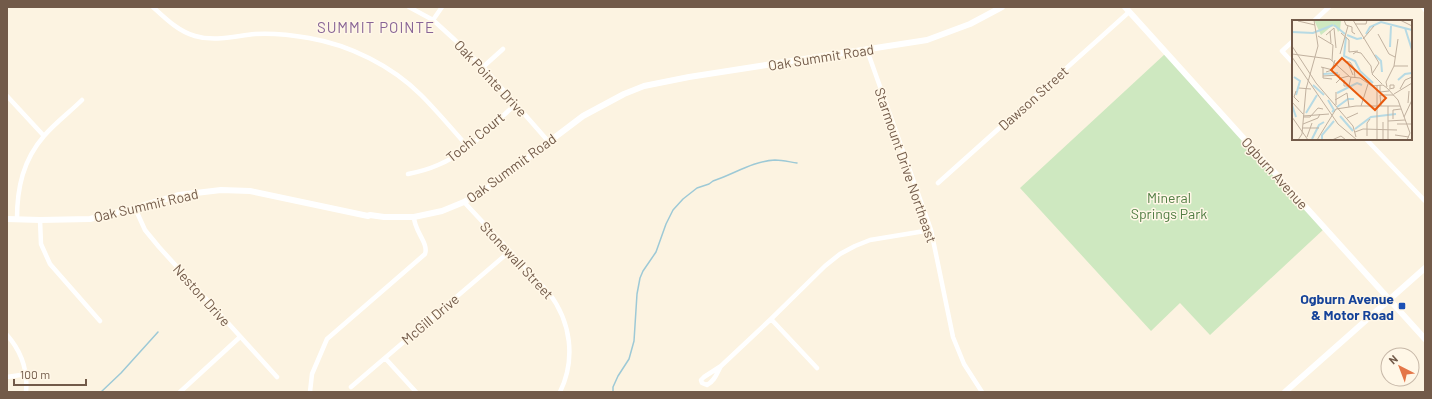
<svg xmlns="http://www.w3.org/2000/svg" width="1432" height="399" font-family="Barlow,sans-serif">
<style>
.green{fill:#cee8c0}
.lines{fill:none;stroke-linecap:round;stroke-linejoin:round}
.stream{stroke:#9dc9d6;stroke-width:1.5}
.street{stroke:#fff;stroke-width:4.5}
.secondary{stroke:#fff;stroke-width:6}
.transit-dot{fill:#1a4fb4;stroke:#fff7e7;stroke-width:1.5}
.labels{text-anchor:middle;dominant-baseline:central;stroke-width:3;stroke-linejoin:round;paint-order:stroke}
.street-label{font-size:14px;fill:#725a49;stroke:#fff7e7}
.park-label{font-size:14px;fill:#517d43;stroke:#fff7e7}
.transit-label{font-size:14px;font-weight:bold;fill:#164399;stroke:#fff7e7;text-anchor:end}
.neighbourhood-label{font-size:15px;letter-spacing:1px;fill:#886496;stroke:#fff7e7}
.inset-river{fill:none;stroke:#b7dae4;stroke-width:2}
.inset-road{fill:none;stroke:#c1b19f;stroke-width:1}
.view{fill:#e8590c;fill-opacity:0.15;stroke:#e8590c;stroke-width:2}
.inset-edge{fill:none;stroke:#725a49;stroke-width:2}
</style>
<rect width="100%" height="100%" fill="#fcf3e1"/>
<path class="green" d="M1165 54 1324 229 1210 335 1180 303 1151 331 1020 188Z"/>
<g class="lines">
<path class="stream" d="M101 392 121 373 158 332
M613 392V387L618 376 629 359 634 341 637 294 640 278 643 271 656 252 666 224 673 210 683 199 697 188 709 184 713 181C734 174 753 161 775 160 782 160 790 162 797 163"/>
<path class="street" d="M153 7C165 18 178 31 195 36 215 42 235 36 255 34 273 33 292 35 309 38 350 45 392 66 421 95 437 111 452 129 468 147
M409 7 433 20 455 40 483 67 548 141
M1423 7 1425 10
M433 20 442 7
M1314 21 1329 7
M1293 41 1282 51 1293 63
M867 50 931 230 953 337 964 364 982 392
M483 67 503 49
M7 96 44 136
M1366 139 1425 201
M408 174C418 172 429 169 438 165 468 153 492 125 516 104
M938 183 1129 12
M464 202 549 293C571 322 576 359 560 392
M135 208 145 230 159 247 277 377
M17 219C17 188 23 160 44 136 55 123 70 112 82 100
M40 220 41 244 50 264 100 321
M771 319 817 368
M7 335C22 352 28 370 26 392
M385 358 416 392
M721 366C717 373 715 381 707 385L702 383 701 380 704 377 721 366 771 319 825 266 840 254 855 246 870 240 931 230
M7 377 27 374
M351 387 509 252
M180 392 240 337
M310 392 312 374 327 339 425 254C429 243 414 231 414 217"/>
<path class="secondary" d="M1125 7 1425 339
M7 219 40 220 90 219 135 208 179 195 221 190 250 191 368 216 370 215 384 217H414L442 211 464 202 489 187 583 116 624 94 644 86 689 77 927 40 970 24 1002 7
M1285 392 1425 268"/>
</g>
<rect class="transit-dot" x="1398" y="302" width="8" height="8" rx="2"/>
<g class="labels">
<g class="street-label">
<text transform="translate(821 57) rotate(-9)">Oak Summit Road</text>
<text transform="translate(491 78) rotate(47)">Oak Pointe Drive</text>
<text transform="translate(1033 98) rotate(-42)">Dawson Street</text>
<text transform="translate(475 137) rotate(-39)">Tochi Court</text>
<text transform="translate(906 165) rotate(71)">Starmount Drive Northeast</text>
<text transform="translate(511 168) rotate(-36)">Oak Summit Road</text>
<text transform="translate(1275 173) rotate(48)">Ogburn Avenue</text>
<text transform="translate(146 205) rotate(-13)">Oak Summit Road</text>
<text transform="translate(517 260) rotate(47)">Stonewall Street</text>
<text transform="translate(202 295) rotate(48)">Neston Drive</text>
<text transform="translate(430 319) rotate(-40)">McGill Drive</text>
</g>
<g class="park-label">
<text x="1169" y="197">Mineral<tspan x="1169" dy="16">Springs Park</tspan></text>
</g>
<g class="transit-label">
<text x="1394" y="298">Ogburn Avenue<tspan x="1394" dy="16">&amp; Motor Road</tspan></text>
</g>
<g class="neighbourhood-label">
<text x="376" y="27">SUMMIT POINTE</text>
</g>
</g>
<g transform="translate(1292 20)">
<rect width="120" height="120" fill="#fcf3e1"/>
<path d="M22 0H49L48 10 46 12 44 7 40 6 29 15Z" fill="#cee8c0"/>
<path class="inset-river" d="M42 5 53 14M113 8 120 30M0 12 21 13 41 5M74 14 78 7 89 2 120 10M55 15 65 19 70 18M54 17 52 36 63 41 68 51 81 63M98 27 99 6M83 35 89 41 90 52M31 54 46 53M2 57 8 61 4 75M106 60 113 54 120 53M21 65 32 75M45 73 65 63 70 65M36 80 42 90 40 92M0 85 4 97M45 87 56 79H62M14 93 25 75M48 96 61 111M63 109 79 97 104 94M20 119 27 105 32 102M30 120V115L42 101"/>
<path class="inset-road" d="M52 0 54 5 60 7V12L63 14M61 0 87 43 80 54 90 64M108 0 120 6M6 1 23 5M63 4H74L75 0M38 11 39 23M49 13 57 20V32L66 31M86 14 97 34 103 37M34 15 42 8 44 28M26 16 41 25 40 41M71 19 82 6M0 26 24 63 61 106 64 117M0 34 38 39 58 57 68 58 80 66 91 65 95 68 106 80 118 113 115 120M48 34 56 6M61 34 64 32 69 33 79 46 80 53M0 37 46 104 65 120M55 41 61 55M55 42H58L62 48 63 58M102 46H116M29 47 41 50M31 47V58L40 59M34 52 40 50 43 40M31 56 48 55M52 60V66H57L59 57M44 63 49 58 57 56M88 65V72L97 71M85 66V120M95 67 94 62 102 46 106 19M7 68 19 69M97 69 102 68V65H98V68M108 69 113 60 120 57M4 71 2 77 7 82M102 74 120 63M43 80 55 73 57 87M0 82 11 94M116 83 117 71M44 85V72M69 86 76 64M89 86 88 75H102M11 96 37 94M0 97 16 120M12 97H18L26 88 31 89M112 97 120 80M55 98 66 93M101 99V90L109 89M96 101 113 100M11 104 26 98 28 94M105 104H120M11 108H27M63 112 71 109 105 110M103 115 117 117M75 116V103L78 99M15 117 20 103M6 120 10 114 14 69 26 26 22 0M25 120 44 89 64 86H108M40 120 49 116 54 120M91 120V102M96 120V86"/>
<path class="view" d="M50 38 94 78 83 90 39 50Z"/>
<rect width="120" height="120" class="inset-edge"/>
</g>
<rect width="1432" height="399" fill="none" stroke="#725a49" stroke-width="16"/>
<g transform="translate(1400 367) rotate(318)"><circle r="19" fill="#fff7e7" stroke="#c7b8a8"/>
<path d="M0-3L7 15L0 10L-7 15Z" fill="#e47648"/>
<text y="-6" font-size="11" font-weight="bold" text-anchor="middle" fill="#725a49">N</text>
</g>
<path d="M14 379v6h72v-6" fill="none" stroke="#725a49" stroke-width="2"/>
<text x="20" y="379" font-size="12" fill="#725a49" stroke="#fff7e7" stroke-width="3" paint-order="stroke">100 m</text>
</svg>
